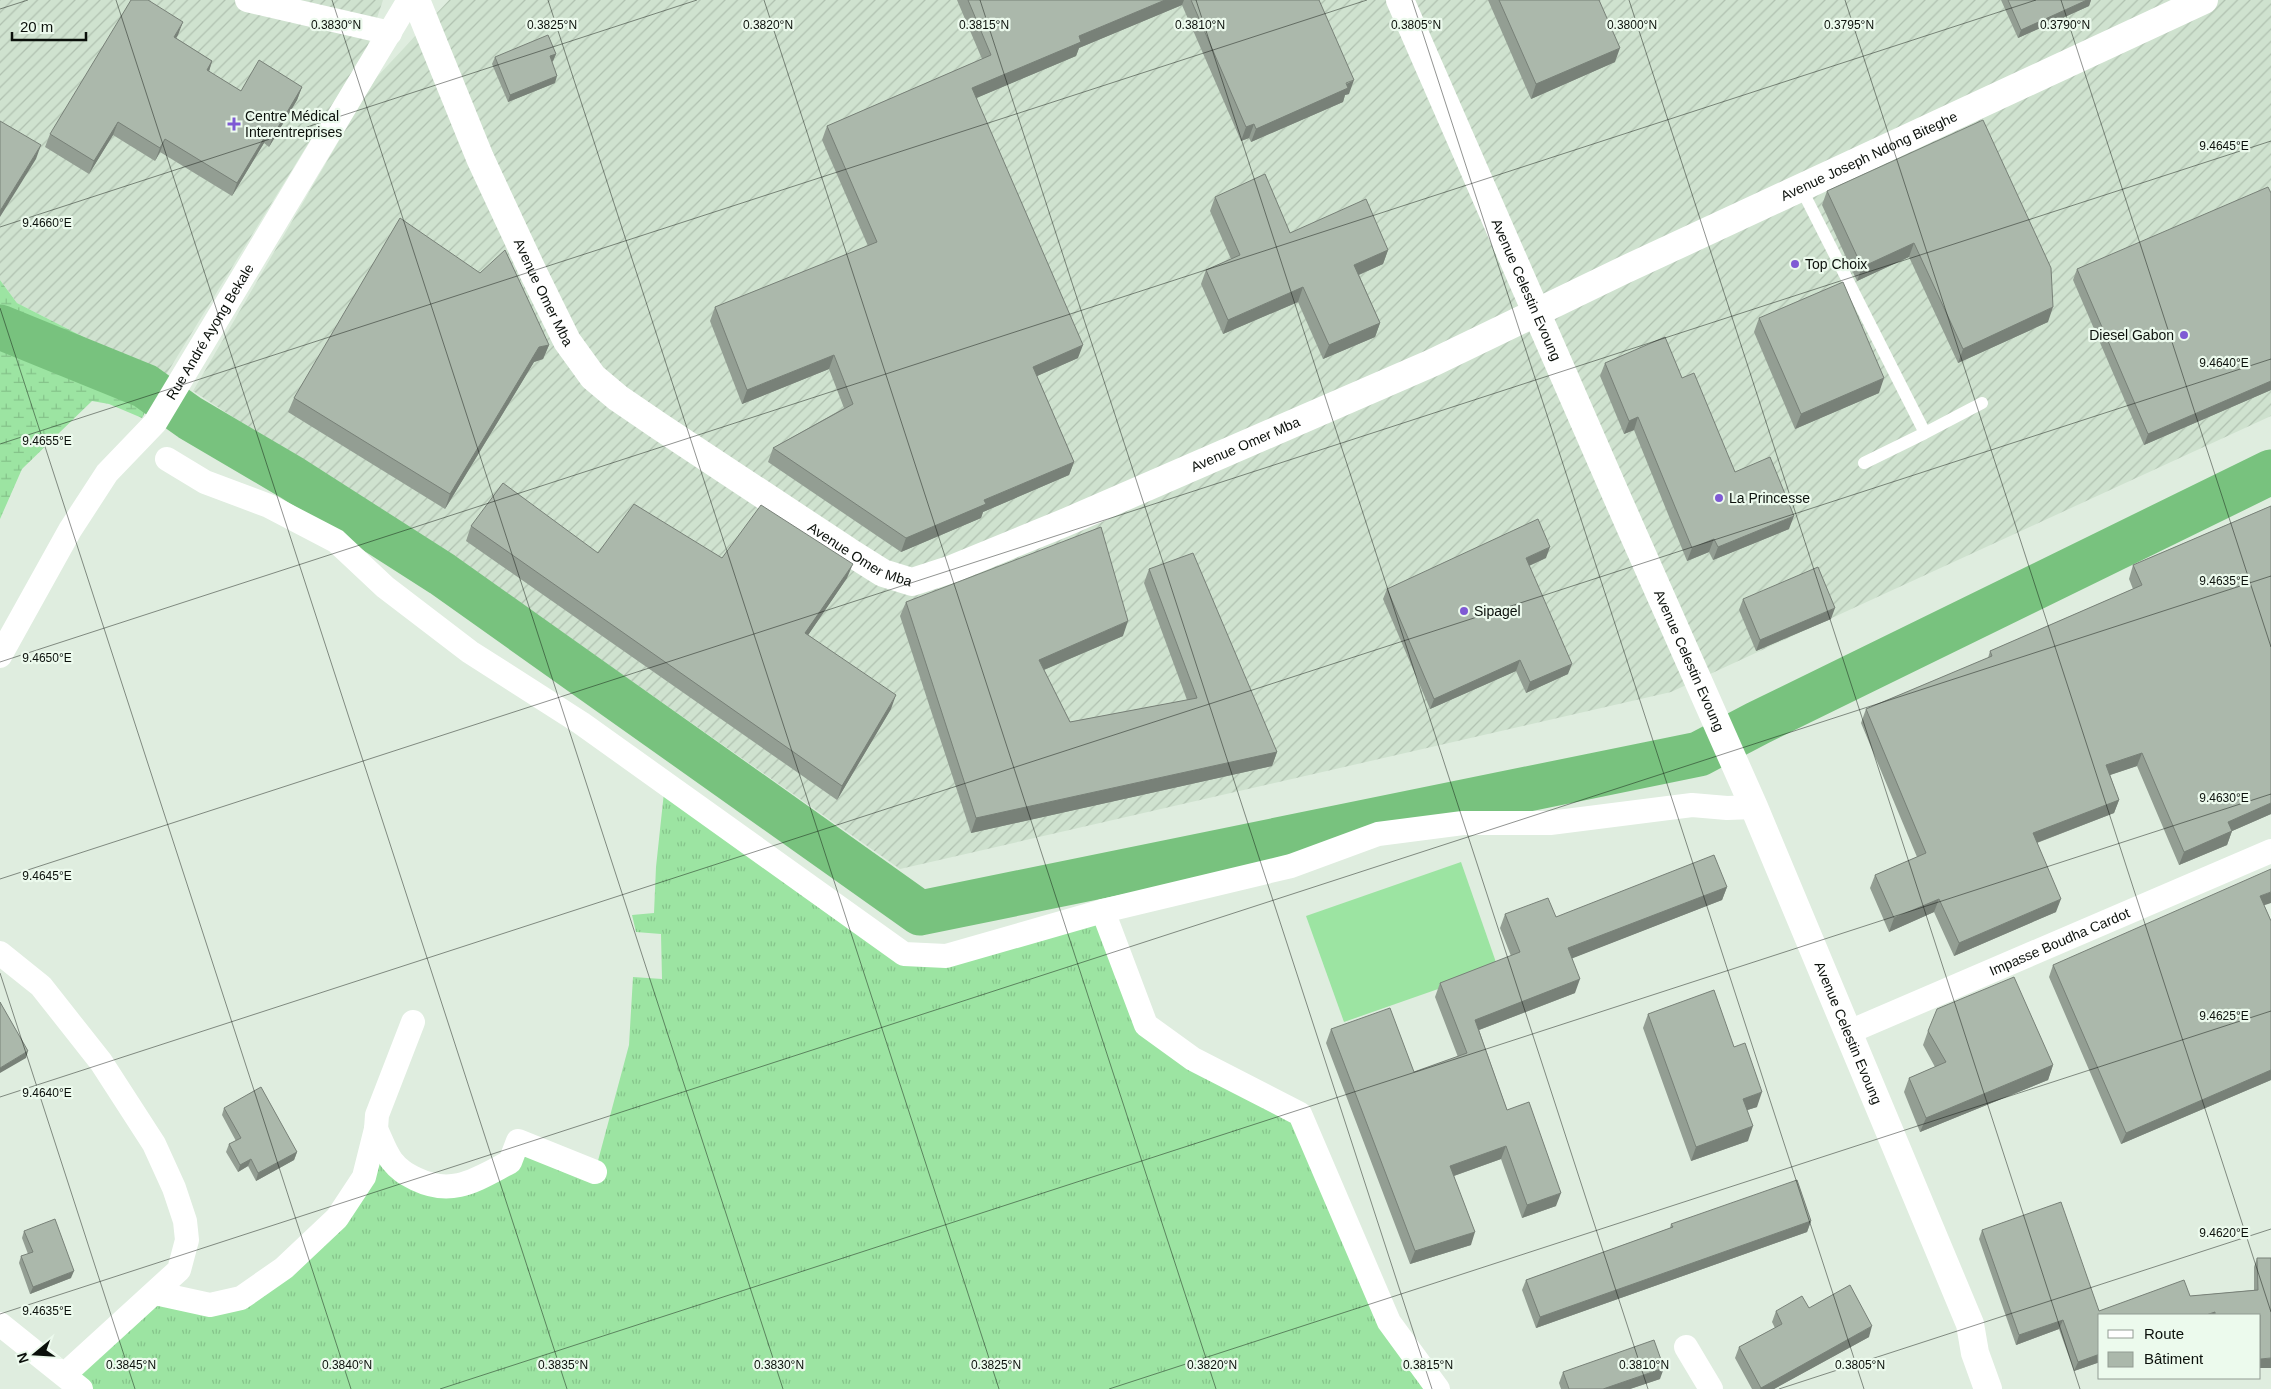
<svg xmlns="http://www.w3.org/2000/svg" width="2271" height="1389" font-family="Arial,sans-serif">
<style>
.industrial{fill:url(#industrial-furrows)}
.grass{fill:url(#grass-tufts)}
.wetland{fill:url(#wetland-marsh)}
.garden{fill:#9ce4a2}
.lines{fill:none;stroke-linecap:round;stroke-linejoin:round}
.river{stroke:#78c27e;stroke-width:45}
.lane{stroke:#fff;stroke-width:12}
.street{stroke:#fff;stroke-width:24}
.secondary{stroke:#fff;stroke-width:28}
.wall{fill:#939e93}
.shaded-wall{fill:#788178}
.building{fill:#abb8ab;stroke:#788178}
.ticks{fill:none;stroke:#0b100b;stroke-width:1;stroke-opacity:0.45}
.poi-dot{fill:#7f5ad4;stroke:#ecfaed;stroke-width:2}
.labels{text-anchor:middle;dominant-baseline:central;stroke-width:4.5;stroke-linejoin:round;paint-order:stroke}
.poi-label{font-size:14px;fill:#0b100b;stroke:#ecfaed;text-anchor:start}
.street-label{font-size:14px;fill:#0b100b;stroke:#ecfaed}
.ticks-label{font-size:12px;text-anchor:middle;fill:#0b100b;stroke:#ecfaed;stroke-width:4.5;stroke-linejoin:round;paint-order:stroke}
</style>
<defs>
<pattern id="industrial-furrows" width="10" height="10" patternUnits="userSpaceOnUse" patternTransform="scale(1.25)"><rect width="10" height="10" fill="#cfe2cf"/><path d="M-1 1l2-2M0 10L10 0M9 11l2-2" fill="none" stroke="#b0c1b0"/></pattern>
<pattern id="grass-tufts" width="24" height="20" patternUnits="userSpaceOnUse" patternTransform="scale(1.25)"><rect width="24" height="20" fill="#9ce4a2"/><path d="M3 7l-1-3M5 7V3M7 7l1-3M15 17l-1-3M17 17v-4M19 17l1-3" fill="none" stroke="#85c38a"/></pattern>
<pattern id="wetland-marsh" width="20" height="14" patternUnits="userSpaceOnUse" patternTransform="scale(1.25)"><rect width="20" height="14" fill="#9ce4a2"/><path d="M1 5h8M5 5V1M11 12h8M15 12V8" fill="none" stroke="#85c38a"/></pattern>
</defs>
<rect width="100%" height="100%" fill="#dfeddf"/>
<path class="industrial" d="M0 0H383L367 48 164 378 17 303 0 280Z
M449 0H2271V416L1671 692 900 869 546 621 193 391 375 79Z"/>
<path class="grass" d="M665 783 904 954 1103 911 1146 1025 1300 1114 1389 1322 1438 1389H81L65 1374 155 1293 241 1298 337 1218 376 1129 402 1172 471 1182 518 1141 595 1172 629 1045 633 977 662 979 661 934 636 932 632 915 654 913 656 867Z"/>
<path class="wetland" d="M0 280 17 303 164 378 142 418 109 404 92 401 22 469 0 519Z"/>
<path class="garden" d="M1461 862 1498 968 1344 1022 1306 916Z"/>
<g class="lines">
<path class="river" d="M0 327 145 386 190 418 292 478 442 574 920 913 1699 754 1758 723 2271 472"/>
<path class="lane" d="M1801 188 1925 433 1864 463
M1925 433 1982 403"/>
<g class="street">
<path d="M247 0 390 33"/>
<path d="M167 459 205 482 269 506 336 541 385 587 470 652 581 723 904 954 946 956 1103 911 1291 866 1378 834 1463 823H1550L1692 805 1727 808 1754 807"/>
<path id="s1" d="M0 656 70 530 107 473 155 423 409 0"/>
<path d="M1103 911 1146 1025 1193 1059 1300 1114 1389 1322 1438 1389"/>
<path d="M0 953 41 986 101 1062 154 1144 174 1188 185 1221 187 1240 179 1270 65 1374"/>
<path id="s2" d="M1849 1032 2271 851"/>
<path d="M376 1129C381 1139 385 1152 392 1161 399 1170 406 1174 416 1179 453 1197 477 1179 510 1162L518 1141 595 1172"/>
<path d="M155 1293 210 1305 241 1298 284 1268 337 1218 364 1177 376 1129 377 1115 413 1022"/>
<path d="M0 1324 81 1389"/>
<path d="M1686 1347 1711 1389"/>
</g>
<g class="secondary">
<path id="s3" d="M416 0 480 158 534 274 567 341 593 377 618 398 659 426 848 551 883 573 912 582 952 569 1064 523 1432 363 1622 271 2204 0"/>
<path id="s4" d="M1400 0 1620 504 1754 807 1970 1324 1975 1353 1988 1389"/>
</g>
</g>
<path class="wall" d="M957 0H1319L1349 94 1345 95 1343 102 1251 142 1249 138 1241 141 1182 5 1079 48 1076 56 976 98 1078 358 1037 376 1074 462 1069 475 983 512 981 518 901 552 768 462 773 448 844 408 829 369 742 404 710 321 715 307 868 246 822 140 827 126 982 59Z
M1488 0H1599L1615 62 1531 99Z
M2001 0H2091L2089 6 2018 38Z
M178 35 176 38 212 61 209 72 241 91 302 87 297 100 269 147 264 143 232 196 160 152 155 161 113 135 89 174 45 147 50 134Z
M556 54 553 61 552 62 555 83 508 102 492 64 495 57Z
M1827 191 2048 322 1958 363 1909 257 1857 281 1822 205Z
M2271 193V390L2144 445 2073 280 2077 269Z
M1215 197 1290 233 1388 250 1383 264 1359 275 1380 323 1375 337 1323 359 1298 302 1223 334 1201 284 1206 270 1231 259 1210 211Z
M1759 318 1879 393 1795 429 1754 332Z
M549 345 543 359 534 362 445 509 288 412 294 398Z
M1605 363 1682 378 1735 472 1789 529 1713 560 1709 552 1687 561 1634 430 1624 434 1600 376Z
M2271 506V814L2232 831 2227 845 2179 865 2137 766 2110 775 2119 800 2114 813 2037 843 2056 912 1954 956 1934 912 1889 932 1870 888 1875 875 1917 857 1861 723 1866 709 1988 658 1990 651 2133 589 2129 579 2133 565Z
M471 526 598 553 722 558 847 578 808 635 891 709 837 800 466 541Z
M1546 558 1529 566 1568 674 1526 693 1516 671 1430 709 1383 599 1387 589Z
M1149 569 1277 752 1272 766 971 833 900 616 906 602 1123 636 1044 670 1070 722 1187 700 1144 583Z
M1743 599 1831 619 1756 651 1739 610Z
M1727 887 1722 900 1572 958 1575 993 1479 1030 1507 1110 1556 1206 1522 1218 1501 1159 1454 1176 1471 1245 1410 1264 1326 1043 1331 1029 1414 1072 1458 1057 1435 997 1440 983 1511 956 1500 928 1505 914 1556 917Z
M2271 903 2264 905 2271 921V1080L2121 1144 2049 977 2053 965Z
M1648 1014 1734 1047 1757 1107 1747 1110 1748 1141 1691 1161 1643 1028Z
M1928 1031 2053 1065 2048 1080 1920 1132 1904 1092 1909 1078 1935 1067 1923 1045Z
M224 1108 297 1152 294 1160 256 1181 248 1166 238 1172 226 1152 229 1144 236 1141 222 1115Z
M1811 1221 1807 1232 1536 1328 1522 1290 1526 1280 1670 1228 1671 1224Z
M1982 1230 2099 1311 2190 1296 2254 1290V1267L2257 1258 2260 1315H2100V1362L2074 1371 2059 1329 2016 1345 1979 1239Z
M24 1231 71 1278 30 1294 19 1263 21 1256 28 1254 22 1238Z
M1809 1308 1869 1337 1774 1389H1752L1735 1358 1739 1347 1775 1328 1772 1322 1776 1311Z
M1563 1372 1660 1379 1630 1389H1561L1559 1383Z"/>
<path class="shaded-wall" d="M1165 0H1184L1182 5 1079 48 1076 56 967 102 972 88 1079 36Z
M2087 0H2091L2089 6 2018 38 2021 30Z
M183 22 178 35 169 50 174 37Z
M1620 48 1615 62 1531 99 1536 84Z
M556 54 553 61 547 64 550 56Z
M212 61 208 74 207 70Z
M557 76 555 83 508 102 510 95Z
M1354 80 1349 94 1345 95 1343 102 1251 142 1256 129Z
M302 87 297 100 269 147 274 134Z
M118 122 113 135 89 174 94 161Z
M1254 124 1249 138 1241 141 1246 127Z
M269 130 264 143 232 196 237 183Z
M165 139 160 152 155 161 160 148Z
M41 145 36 159 0 217V211Z
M1914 243 1909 257 1857 281 1862 267Z
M1388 250 1383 264 1349 279 1354 265Z
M1303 287 1298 302 1223 334 1228 320Z
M2053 307 2048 322 1958 363 1963 349Z
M1380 323 1375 337 1323 359 1329 345Z
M549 345 543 359 534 362 445 509 450 494 539 347Z
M1083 345 1078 358 1028 380 1033 367Z
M834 355 829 369 742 404 747 390Z
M1884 378 1879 393 1795 429 1801 414Z
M2271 381V390L2144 445 2148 434Z
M1638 417 1634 430 1624 434 1629 421Z
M1074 462 1069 475 983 512 981 518 901 552 906 538 984 500Z
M1794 516 1789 529 1713 560 1718 547Z
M1714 539 1709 552 1687 561 1692 548Z
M1550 547 1546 558 1522 569 1526 558Z
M853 564 847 578 800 647 805 633Z
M1835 608 1831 619 1756 651 1760 640Z
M1128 621 1123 636 1034 674 1039 660Z
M1520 660 1516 671 1430 709 1434 699Z
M1572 664 1568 674 1526 693 1530 682Z
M896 695 891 709 837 800 842 786Z
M1277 752 1272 766 971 833 976 818Z
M2142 753 2137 766 2101 778 2106 765Z
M2119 800 2114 813 2028 846 2033 833Z
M2271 803V814L2223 835 2228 822Z
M2232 831 2227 845 2179 865 2184 852Z
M1727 887 1722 900 1563 962 1568 948Z
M2271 892V903L2256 908 2260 896Z
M1939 899 1934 912 1889 932 1894 918Z
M2061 899 2056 912 1954 956 1959 943Z
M1580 979 1575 993 1471 1033 1475 1020Z
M28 1051 26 1058 0 1073V1068Z
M2053 1065 2048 1080 1920 1132 1926 1118Z
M2271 1070V1080L2121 1144 2126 1133Z
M1762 1092 1757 1107 1738 1113 1743 1099Z
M1753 1126 1748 1141 1691 1161 1696 1147Z
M1506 1146 1501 1159 1445 1179 1450 1166Z
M297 1152 294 1160 256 1181 258 1173Z
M251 1159 248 1166 238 1172 240 1165Z
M1561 1193 1556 1206 1522 1218 1527 1205Z
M1811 1221 1807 1232 1536 1328 1540 1317Z
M1475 1232 1471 1245 1410 1264 1415 1251Z
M74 1271 71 1278 30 1294 33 1287Z
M2215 1312 2214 1315H2206Z
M2063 1320 2059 1329 2016 1345 2019 1335Z
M1872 1326 1869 1337 1774 1389H1760L1761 1388Z
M2100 1354V1362L2074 1371 2078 1362Z
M2271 1358V1368H2260V1359Z
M1664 1368 1660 1379 1630 1389H1603Z"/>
<path class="building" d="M131 0H148L183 22 174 37 212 61 207 70 241 91 259 60 302 87 274 134 269 130 237 183 165 139 160 148 118 122 94 161 50 134Z
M968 0H1165L1079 36 1081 42 972 88 1083 345 1033 367 1074 462 984 500 986 504 906 538 773 448 853 404 834 355 747 390 715 307 877 242 827 126 991 55Z
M1191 0H1319L1354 80 1346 83 1348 88 1256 129 1254 124 1246 127Z
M1499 0H1599L1620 48 1536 84Z
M2008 0H2087L2021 30Z
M548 35 556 54 550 56 557 76 510 95 495 57Z
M1983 120 2051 268 2053 307 1963 349 1914 243 1862 267 1827 191Z
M0 121 41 145 0 211Z
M1265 174 1290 233 1366 199 1388 250 1354 265 1380 323 1329 345 1303 287 1228 320 1206 270 1240 255 1215 197Z
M2268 187 2271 193V381L2148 434 2077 269Z
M400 218 480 273 505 250 549 345 539 347 450 494 294 398Z
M1843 282 1884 378 1801 414 1759 318Z
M1665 337 1682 378 1694 373 1735 472 1770 457 1794 516 1718 547 1714 539 1692 548 1638 417 1629 421 1605 363Z
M503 483 598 553 634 504 722 558 761 505 853 564 805 633 896 695 842 786 471 526Z
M2271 506V803L2228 822 2232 831 2184 852 2142 753 2106 765 2119 800 2033 833 2061 899 1959 943 1939 899 1894 918 1875 875 1926 853 1866 709 1992 656 1990 651 2142 585 2133 565Z
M1538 519 1550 547 1526 558 1572 664 1530 682 1520 660 1434 699 1387 589Z
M1101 527 1128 621 1039 660 1070 722 1197 698 1149 569 1193 553 1277 752 976 818 906 602Z
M1818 567 1835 608 1760 640 1743 599Z
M1714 855 1727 887 1568 948 1580 979 1475 1020 1507 1110 1529 1102 1561 1193 1527 1205 1506 1146 1450 1166 1475 1232 1415 1251 1331 1029 1390 1008 1414 1072 1467 1053 1440 983 1520 952 1505 914 1548 898 1556 917Z
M2271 869V892L2260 896 2271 921V1070L2126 1133 2053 965Z
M2014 977 2053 1065 1926 1118 1909 1078 1946 1062 1928 1031 1937 1009Z
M1714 990 1734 1047 1745 1043 1762 1092 1743 1099 1753 1126 1696 1147 1648 1014Z
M0 1002 28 1051 0 1068Z
M261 1087 297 1152 258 1173 251 1159 240 1165 229 1144 241 1138 224 1108Z
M1797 1180 1811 1221 1540 1317 1526 1280 1673 1227 1671 1224Z
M2061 1202 2099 1311 2184 1280 2190 1296 2258 1290 2257 1258H2271V1358L2260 1359V1315H2215V1312L2206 1315H2100V1354L2078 1362 2063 1320 2019 1335 1982 1230Z
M55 1219 74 1271 33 1287 21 1256 33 1252 24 1231Z
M1850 1285 1872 1326 1761 1388 1739 1347 1782 1324 1776 1311 1802 1296 1809 1308Z
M1654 1340 1664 1368 1603 1389H1569L1563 1372Z"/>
<path class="ticks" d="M116 0 567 1389M332 0 783 1389M548 0 999 1389M764 0 1216 1389M980 0 1432 1389M1196 0 1648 1389M1412 0 1864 1389M1629 0 2080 1389M1845 0 2271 1312M2061 0 2271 647M0 9 28 0M0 227 697 0M0 308 351 1389M0 444 1367 0M0 662 2036 0M0 879 2271 141M0 973 135 1389M0 1097 2271 359M0 1314 2271 576M440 1389 2271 794M1109 1389 2271 1011M1779 1389 2271 1229"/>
<g class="poi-dot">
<path d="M231.5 116.5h5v5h5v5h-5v5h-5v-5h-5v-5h5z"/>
<circle cx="1795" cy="264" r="5"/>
<circle cx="2184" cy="335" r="5"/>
<circle cx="1719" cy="498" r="5"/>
<circle cx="1464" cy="611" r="5"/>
</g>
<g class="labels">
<g class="poi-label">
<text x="245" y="116">Centre Médical<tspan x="245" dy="16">Interentreprises</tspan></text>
<text x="1805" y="264">Top Choix</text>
<text x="2174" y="335" text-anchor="end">Diesel Gabon</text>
<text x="1729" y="498">La Princesse</text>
<text x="1474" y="611">Sipagel</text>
</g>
<g class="street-label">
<text stroke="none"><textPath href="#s3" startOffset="1846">Avenue Joseph Ndong Biteghe</textPath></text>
<text stroke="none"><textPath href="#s4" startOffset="316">Avenue Celestin Evoung</textPath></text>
<text stroke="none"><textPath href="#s3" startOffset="319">Avenue Omer Mba</textPath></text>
<text stroke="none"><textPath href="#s1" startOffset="388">Rue André Ayong Bekale</textPath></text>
<text stroke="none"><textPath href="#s3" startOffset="1159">Avenue Omer Mba</textPath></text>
<text stroke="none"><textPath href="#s3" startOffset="739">Avenue Omer Mba</textPath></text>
<text stroke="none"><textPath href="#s4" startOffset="721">Avenue Celestin Evoung</textPath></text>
<text stroke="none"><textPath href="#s2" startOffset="229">Impasse Boudha Cardot</textPath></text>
<text stroke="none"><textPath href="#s4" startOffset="1126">Avenue Celestin Evoung</textPath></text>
</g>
</g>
<g class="ticks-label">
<text x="336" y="29">0.3830°N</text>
<text x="552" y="29">0.3825°N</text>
<text x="768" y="29">0.3820°N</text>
<text x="984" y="29">0.3815°N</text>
<text x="1200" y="29">0.3810°N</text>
<text x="1416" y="29">0.3805°N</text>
<text x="1632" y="29">0.3800°N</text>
<text x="1849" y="29">0.3795°N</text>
<text x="2065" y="29">0.3790°N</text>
<text x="2224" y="150">9.4645°E</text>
<text x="47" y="227">9.4660°E</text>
<text x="2224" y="367">9.4640°E</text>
<text x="47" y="445">9.4655°E</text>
<text x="2224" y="585">9.4635°E</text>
<text x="47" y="662">9.4650°E</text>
<text x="2224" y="802">9.4630°E</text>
<text x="47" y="880">9.4645°E</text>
<text x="2224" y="1020">9.4625°E</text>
<text x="47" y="1097">9.4640°E</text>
<text x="2224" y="1237">9.4620°E</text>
<text x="47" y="1315">9.4635°E</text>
<text x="131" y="1369">0.3845°N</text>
<text x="347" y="1369">0.3840°N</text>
<text x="563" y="1369">0.3835°N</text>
<text x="779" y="1369">0.3830°N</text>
<text x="996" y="1369">0.3825°N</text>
<text x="1212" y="1369">0.3820°N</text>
<text x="1428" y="1369">0.3815°N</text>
<text x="1644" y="1369">0.3810°N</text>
<text x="1860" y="1369">0.3805°N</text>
</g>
<rect x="2098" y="1314" width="162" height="65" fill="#ecfaed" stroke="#929c93"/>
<rect x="2108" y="1330" width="25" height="8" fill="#ffffff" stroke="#929c93"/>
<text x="2144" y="1339" font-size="15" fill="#0b100b">Route</text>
<rect x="2108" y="1352" width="25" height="15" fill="#abb8ab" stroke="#929c93"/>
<text x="2144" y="1364" font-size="15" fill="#0b100b">Bâtiment</text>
<g transform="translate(35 1354) rotate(252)" stroke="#ecfaed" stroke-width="4" paint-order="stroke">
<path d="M0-4L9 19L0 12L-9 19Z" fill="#0b100b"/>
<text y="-8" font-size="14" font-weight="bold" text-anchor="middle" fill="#0b100b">N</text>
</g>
<path d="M12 32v8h74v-8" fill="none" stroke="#0b100b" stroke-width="2.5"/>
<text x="20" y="32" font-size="15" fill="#0b100b" stroke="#ecfaed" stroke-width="4" paint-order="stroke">20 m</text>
</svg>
